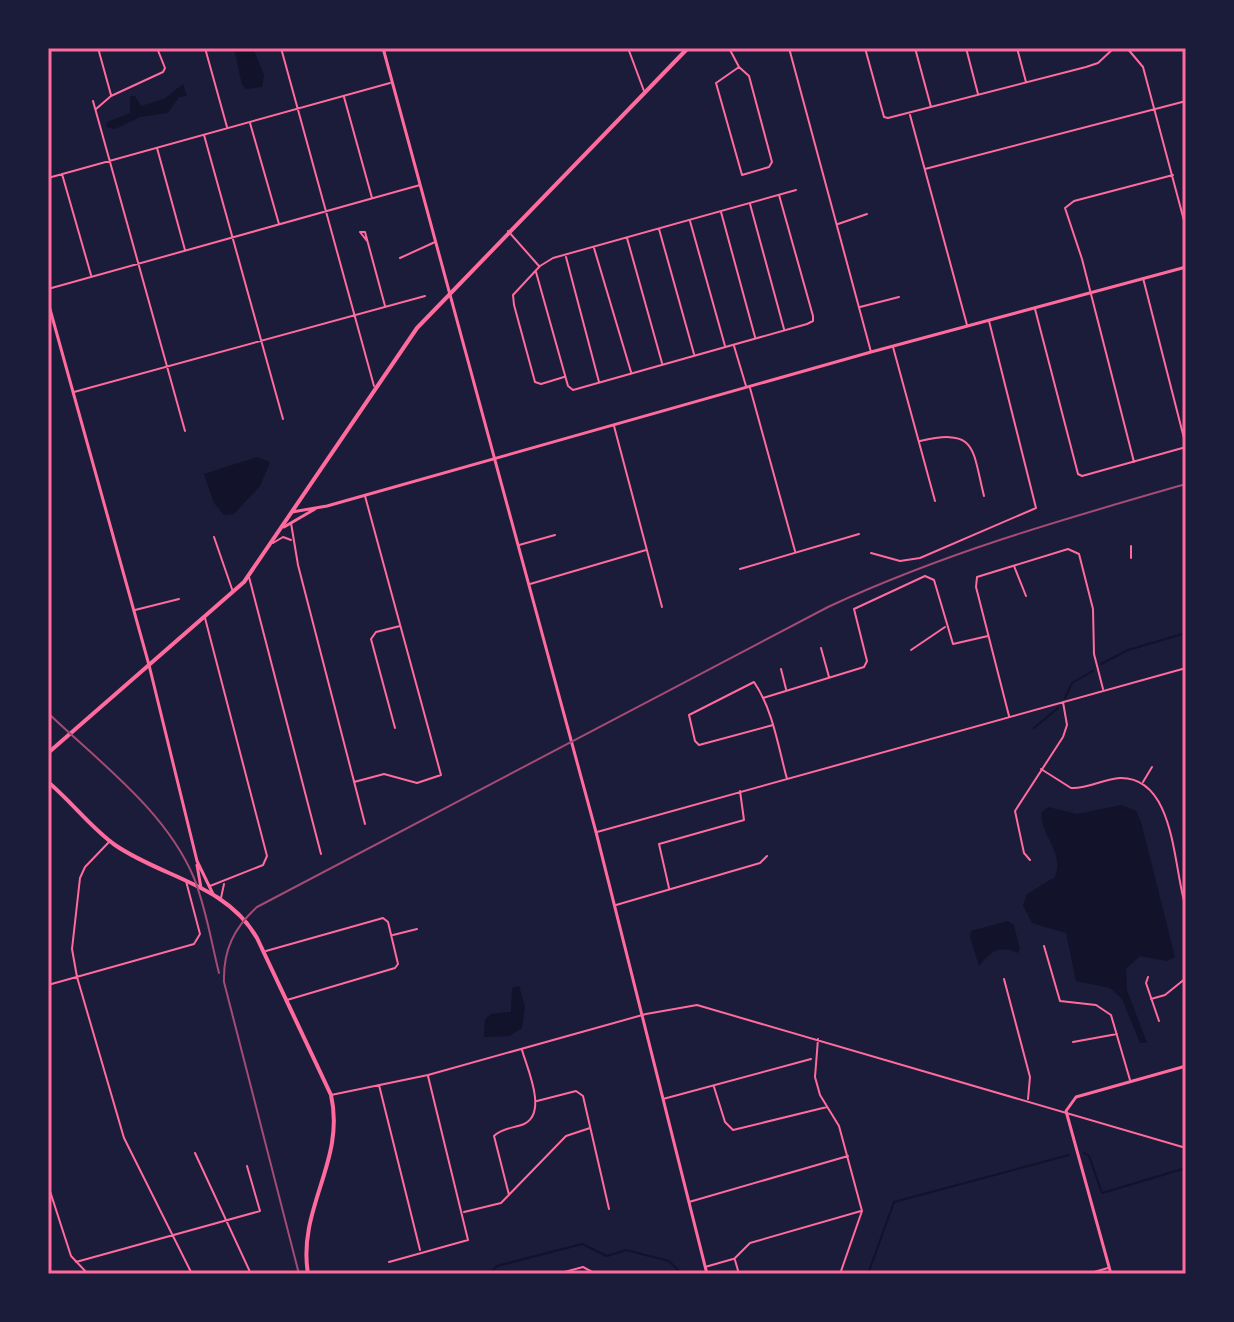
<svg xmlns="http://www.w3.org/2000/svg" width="1234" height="1322" font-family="'Golos Text',sans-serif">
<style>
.water{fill:#12122b}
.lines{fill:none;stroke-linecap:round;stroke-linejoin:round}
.stream{stroke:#12122b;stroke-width:2}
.minor{stroke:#ff6b9d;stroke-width:2}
.tertiary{stroke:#ff6b9d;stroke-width:3}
.secondary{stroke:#ff6b9d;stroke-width:4}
.rail{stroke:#a44b75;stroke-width:2}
.neatline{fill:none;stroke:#ff6b9d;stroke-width:3}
</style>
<rect width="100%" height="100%" fill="#1b1b3a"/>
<path class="water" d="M234 48H253L264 75 262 87 246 89 242 85Z
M183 84 187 96 179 97 168 113 140 117 115 129 106 127 107 122 130 113V96H135L141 106 164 99Z
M257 457 270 462 260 486 234 514 224 515 214 503 204 474Z
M1122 805 1136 811 1141 822 1175 957 1167 961 1140 956 1126 969 1127 990 1147 1043H1140L1122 999 1110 988 1076 981 1066 933 1032 923 1023 905 1027 894 1055 877C1064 851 1042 838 1041 813L1048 807 1077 814Z
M1008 921 1014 925 1020 950 1017 953C998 944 990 953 979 966L970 937 971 931Z
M519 986 525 1007 522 1028 509 1036 484 1037 485 1019 491 1014 511 1012 512 988Z"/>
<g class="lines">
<path class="stream" d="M1101 664 1128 650 1186 633
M1065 698 1072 683 1093 671
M1034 728 1058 708
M1084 1153 1089 1156 1102 1193 1186 1168
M490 1274 497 1266 582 1244 607 1256 626 1250 669 1261 679 1271 690 1274
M868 1274 894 1202 1069 1155"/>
<path class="minor" d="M98 48 111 95
M205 48 227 127
M281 48 374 386
M628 48 644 91
M729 48 739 67
M789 48 871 352
M865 48 884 117 888 118 1086 67 1098 63 1114 48
M915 48 931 107
M966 48 978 94
M1017 48 1026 82
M1127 48 1143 67 1186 228
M739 67 749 76 772 162 769 167 742 175 716 83Z
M344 97 372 198
M93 101 185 431
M96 109 111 96 163 72 165 68 157 48
M910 115 967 325
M250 123 279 224
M204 135 283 419
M157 148 185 250
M925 169 1186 101
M62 174 91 275
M48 178 390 83
M750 204 784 329
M721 212 755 337
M690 221 725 346
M838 224 867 214
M659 229 694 354
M508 231 539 266
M627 238 662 363
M367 241 360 232H365L385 306
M594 248 631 372
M566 257 599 382
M400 258 435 242
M536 272 568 386 573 390 807 324 813 321V316L779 195
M1143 278 1186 446
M48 289 420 185
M860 307 899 297
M1035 309 1078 474 1082 476 1186 447
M734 346 746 386
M893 347 935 501
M564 377 541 384 535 382 514 305 513 295 540 266 553 258 796 190
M750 388 795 551
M74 392 425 296
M614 426 662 607
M920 441C977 428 972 448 984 496
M1134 462 1082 259 1065 208 1074 201 1173 175
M291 523 298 565 365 824
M214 537 233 592
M273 543 283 537 291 540
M519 545 555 535
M871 553 900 561 920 558 1036 508 989 321
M1131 558V546
M1014 566 1026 596
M740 569 859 534
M249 577 321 854
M530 584 646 550
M135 610 179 599
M205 618 267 856 263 865 210 886
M821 648 829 677
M911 650 945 627
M781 669 786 689
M763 698 864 667 867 661 854 609 925 576 934 580 953 644 988 636
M1009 716 976 587 977 577 1068 549 1079 554 1093 609 1094 654 1103 689
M773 725 699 745 695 741 689 715 754 682C773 710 778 746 787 779
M395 728 371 639 376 632 400 626
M1041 769 1071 788C1088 789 1103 779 1120 778 1176 777 1173 869 1186 908
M354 782 384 774 417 783 441 775 365 496
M1143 782 1152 767
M597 832 1186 668
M109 842 85 867 80 878 72 949 77 977 124 1138 192 1274
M1030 860 1024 853 1015 811 1063 737 1067 725 1063 702
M669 888 659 844 744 820 740 791
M221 898 224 884
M616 905 760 863 767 856
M393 935 417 929
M1044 946 1060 1001 1096 1005 1111 1015 1130 1080
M266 951 383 918 388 922 398 964 395 968 287 1000
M1148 977 1146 983 1159 1021
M1004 979 1030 1077 1028 1099
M48 985 194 944 200 934 186 881
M1151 999 1165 995 1186 978
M818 1039 815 1077 820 1095 839 1126 862 1211 840 1274
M1073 1042 1117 1034
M379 1085 420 1250
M714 1087 725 1122 733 1130 827 1107
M331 1095 428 1075 646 1014 697 1005 1186 1148
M663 1099 811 1059
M537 1101 576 1091 583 1096 609 1209
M195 1153 251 1274
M48 1185 71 1256 88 1274
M509 1195 494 1136C502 1128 514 1128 524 1124 548 1113 527 1068 522 1050
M689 1202 848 1156
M464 1212 501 1203 566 1136 590 1128
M734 1259 750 1243 861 1211
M735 1260 739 1274
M76 1262 260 1211 247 1166
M389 1262 468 1240 428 1076
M705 1267 733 1259
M557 1274 583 1267 596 1274
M1087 1274 1108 1268"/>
<path class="tertiary" d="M383 48 596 832 707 1274
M48 302 149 665 197 861 213 894
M292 512 327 506 871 352 1186 267
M284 527 315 509
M197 865 201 888
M1111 1274 1066 1111 1076 1097 1186 1066"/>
<path class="secondary" d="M48 753 244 582 417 328 688 48
M48 782C71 801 91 828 115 845 163 878 226 884 257 938L331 1095C346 1161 297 1208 308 1274"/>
<path class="rail" d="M48 713C99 762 166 811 194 878 206 908 211 941 219 973
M299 1274 224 982C223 950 234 928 257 907L828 607C944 553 1064 519 1186 484"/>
</g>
<rect width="1234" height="1322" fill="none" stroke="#1b1b3a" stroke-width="100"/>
<rect x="50" y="50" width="1134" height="1222" class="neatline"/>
</svg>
